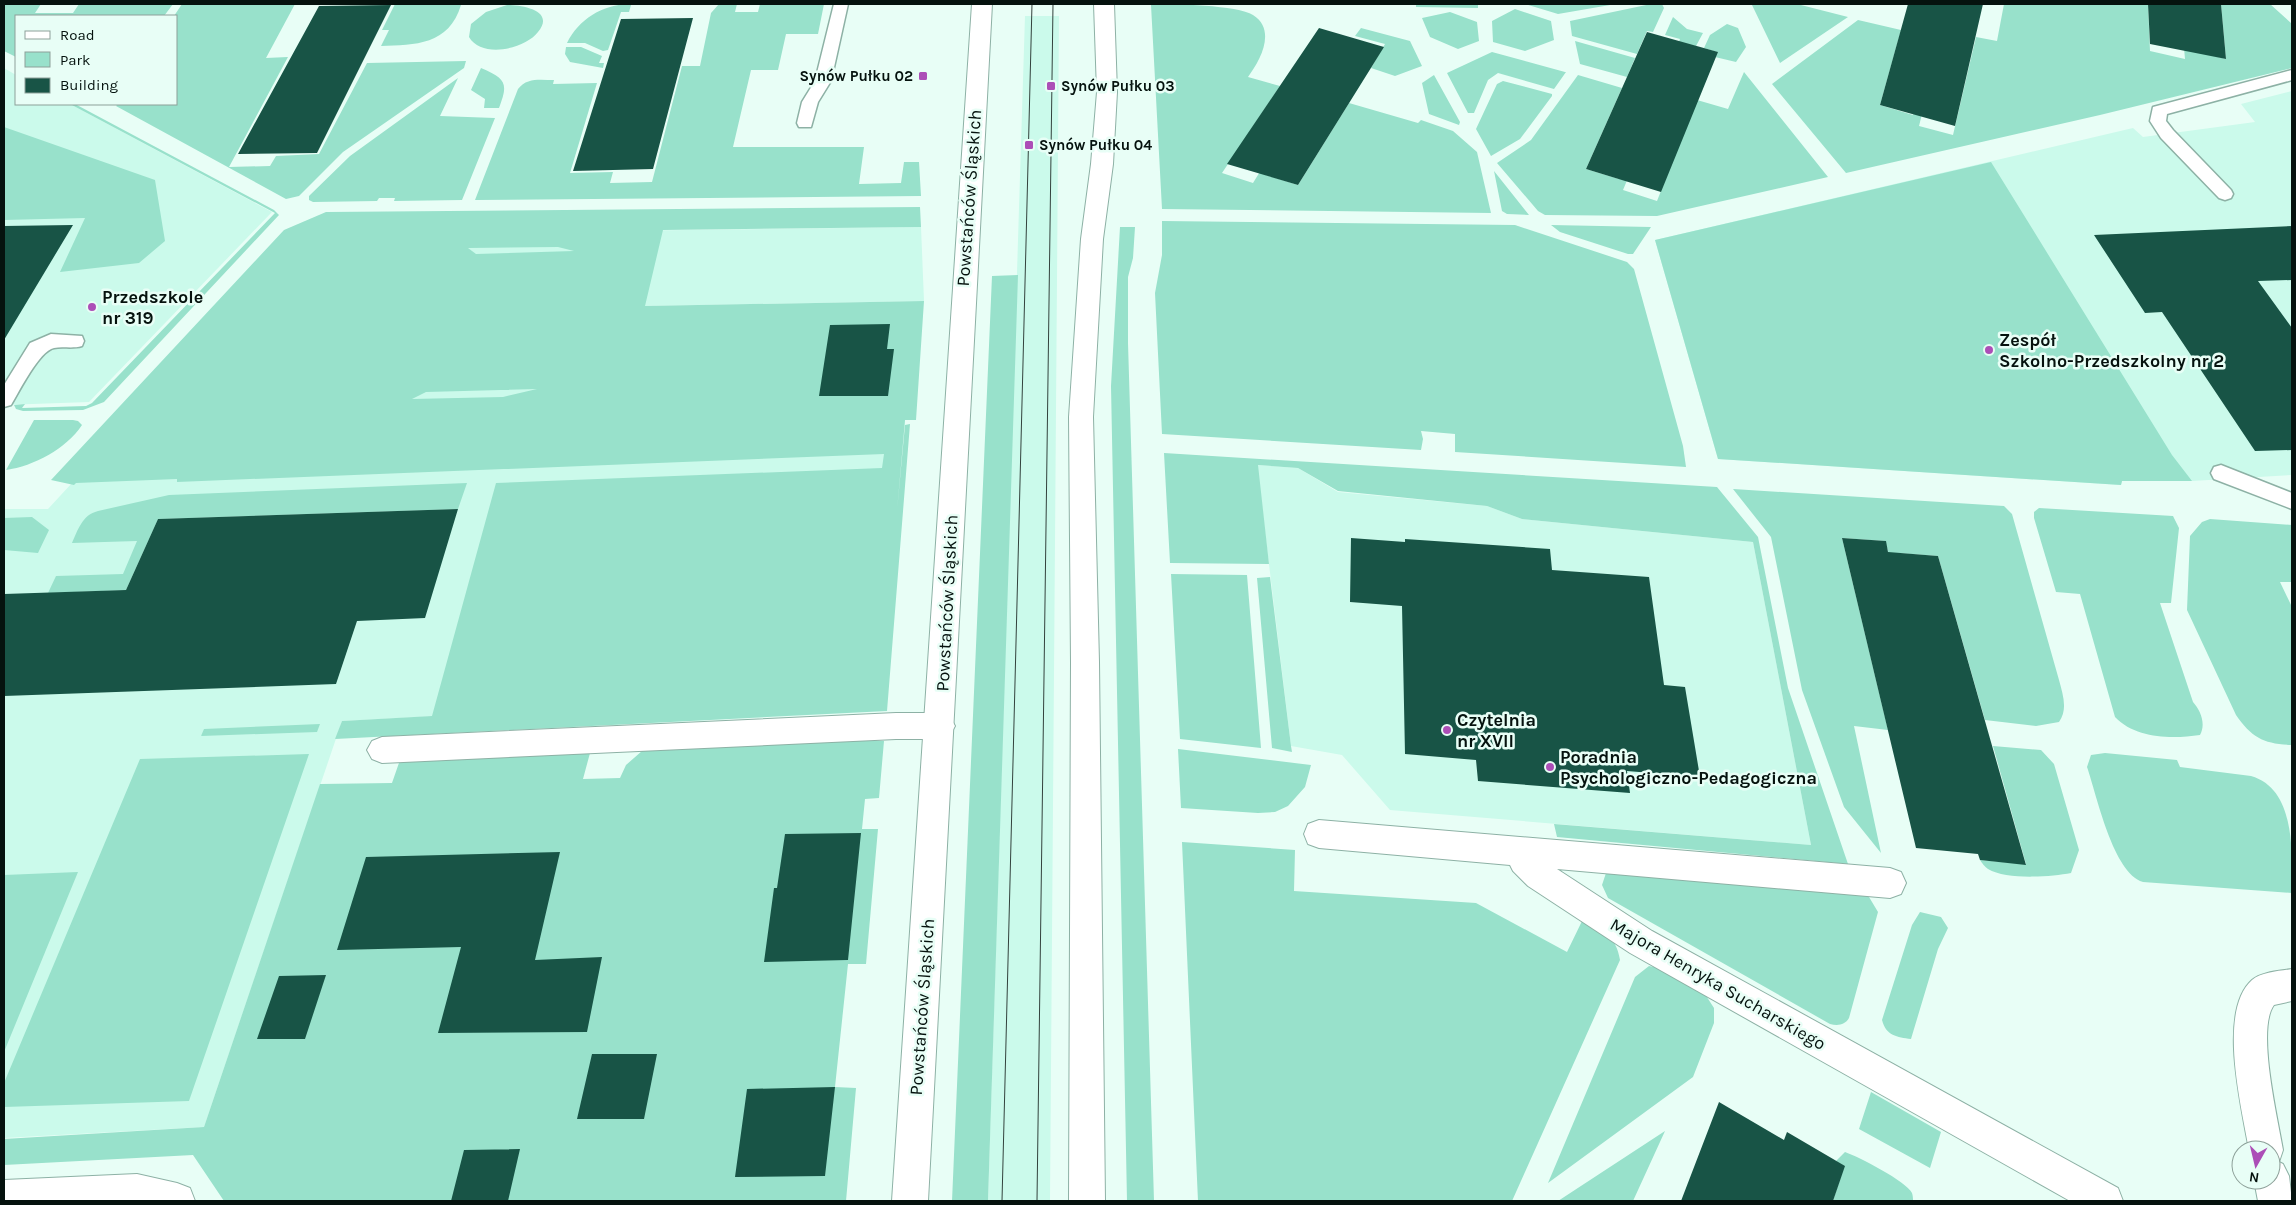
<svg xmlns="http://www.w3.org/2000/svg" width="2296" height="1205" font-family="Karla,sans-serif">
<style>
.built{fill:#cbfaeb}
.green{fill:#98e1cb;fill-rule:evenodd}
.building{fill:#185446}
.lines{fill:none;stroke-linecap:round;stroke-linejoin:round}
.lane-casing{stroke:#8db1a5;stroke-width:3}
.street-casing{stroke:#8db1a5;stroke-width:2}
.secondary-casing{stroke:#8db1a5;stroke-width:2}
.lane{fill:#fff;fill-rule:evenodd}
.street{fill:#fff;fill-rule:evenodd}
.secondary{fill:#fff;fill-rule:evenodd}
.tram{stroke:#33423d;stroke-width:1}
.poi-dot{fill:#ac4eb7;stroke:#e8fef6;stroke-width:2}
.labels{text-anchor:middle;dominant-baseline:central;stroke-width:5;stroke-linejoin:round;paint-order:stroke}
.far-poi-label{font-size:15px;font-weight:bold;fill:#05120e;stroke:#e8fef6;text-anchor:start}
.street-label{font-size:18px;fill:#05120e;stroke:#e8fef6}
.poi-label{font-size:18px;font-weight:bold;fill:#05120e;stroke:#e8fef6;text-anchor:start}
</style>
<rect width="100%" height="100%" fill="#e8fef6"/>
<path class="built" d="M1025 16H1059L1050 1201H988Z
M4 68 16 75V104H70L272 212 89 402 4 405Z
M2292 91V475L2192 481H2122L2121 485 1718 459 1655 240 2133 128 2143 137 2255 122 2241 104Z
M921 227 924 301 645 306 905 420 880 693 342 721 204 1127 4 1138V509H48L301 235Z
M1257 465 1298 468 1338 492 1487 506 1522 519 1753 542 1811 845 1390 810 1342 755 1291 746Z"/>
<path class="green" d="M4 4H41L35 13H73L79 4H173L164 16H16V57L4 51Z
M182 4H295L266 58 288 57 229 167 270 166 276 156 319 154 367 63 466 61 464 68 343 152 299 196 286 199 116 106 118 104H176V16H174Z
M395 4H460L461 5C449 45 415 45 381 46L389 30H382Z
M628 4 631 5 629 12H621L608 50 603 51 585 43H567C579 19 602 5 628 4Z
M719 4H737L735 12H758L760 4H824L818 34H786L778 70H751L733 147H864L859 184 901 183 904 162H919L921 196 475 200 518 89C527 77 541 80 554 80L553 84 597 83 570 173 613 172 610 183 652 182 682 66H700L711 13Z
M1153 4C1173 4 1238 5 1253 15 1277 30 1260 61 1248 77L1280 86 1222 173 1253 183 1261 170 1266 175 1298 185 1349 103 1418 123 1421 120 1453 131 1477 152 1491 213 1162 209 1151 5Z
M1416 4H1478V8L1416 7Z
M1525 4H1616L1558 14Z
M1651 4H1662L1664 8 1653 32 1647 31 1637 54 1572 36 1570 21Z
M1755 4H1797L1848 17 1780 63 1752 5Z
M2004 4H2148L2150 51 2185 59 2184 48 2226 59 2221 4H2270L2292 24V68L2100 115 1846 173 1772 84 1858 20 1901 30 1880 105 1913 115 1914 112 1922 114 1919 126 1953 135 1976 37 1997 41Z
M507 5C521 5 556 10 538 32 525 49 482 59 469 37L471 24 486 12Z
M1515 9 1551 21 1554 40 1525 51 1493 42 1492 21Z
M1450 12 1477 22 1479 41 1458 49 1430 37 1422 18Z
M1673 17 1687 29 1703 33 1696 46 1678 44 1680 39 1665 35Z
M1727 24 1738 28 1746 47 1736 62 1715 57 1717 52 1704 48 1710 35Z
M1361 28 1410 41 1422 66 1395 76 1371 68 1385 44 1355 36Z
M1575 41 1635 58 1627 77 1580 64Z
M566 47H581L602 56 599 63H604L603 68 570 62 565 54Z
M1492 52 1565 72H1566L1554 89 1498 73 1488 80 1474 113H1468L1447 73Z
M481 68C507 79 508 84 499 108H484L485 99 471 90Z
M1744 72 1828 177 1657 216 1545 215 1538 211 1497 163 1531 140 1578 75 1622 88 1586 169 1619 179 1628 178 1623 190 1657 201 1697 100 1728 109Z
M1434 75 1460 122 1459 125 1429 114 1422 83Z
M458 78 440 116 495 118 462 200 394 201 395 198H379L377 201 313 202 309 200V196L350 156Z
M1503 81 1552 94V96L1520 139 1491 156 1476 129 1497 84Z
M70 104H75L274 210 279 215 104 402 83 410 23 411 16 409 14 405 25 404 22 408 86 406 92 403 275 213Z
M4 127 155 180 165 241 139 263 60 272 85 218 4 220Z
M1991 162 2172 455 2192 481H2122L2121 485 1718 459 1655 240Z
M1494 171 1529 215 1507 214 1502 211Z
M920 207 921 227 663 230 645 306 924 301 916 420H905L897 511 905 425 910 424 887 711 335 739 342 721 432 716 496 483 882 468 884 454 177 482V479L76 483 74 485 51 480 284 230 326 212ZM558 247 574 251 476 254 468 248ZM537 389 503 397 412 399 426 392Z
M1162 221 1515 225 1627 262 1634 269 1683 446 1686 467 1455 452V434L1421 431 1423 439 1421 450 1162 434 1155 293 1162 255Z
M1551 225 1651 227 1633 254H1628L1560 232Z
M1120 227H1135L1133 258 1128 277V343L1154 1201H1127L1111 386Z
M1018 275 988 1201H952L992 276Z
M34 420H73L78 421 82 425C66 449 34 466 6 470Z
M1164 453 1717 487 1758 537 1788 688 1848 864 1557 837 1554 824 1811 845 1753 542 1522 519 1487 506 1338 491 1298 468 1258 465 1269 564 1170 563Z
M467 483 458 509 158 519 126 590 48 593 56 576 123 574 137 541 72 543C78 530 82 515 98 511L169 495Z
M1733 489 2004 506 2012 514 2059 680C2063 695 2068 709 2059 722L2036 726 1985 720 1938 556 1898 553 1890 558 1885 541 1842 538 1888 730 1854 726 1881 853 1844 807 1802 690 1771 537Z
M2039 508 2173 516 2179 528 2171 603H2160L2193 702C2201 711 2206 724 2200 735 2172 739 2136 739 2115 717L2080 594 2056 592 2034 518V512Z
M32 517 49 530 38 553 4 550V518Z
M2210 519 2292 525V582H2280L2292 607V745C2264 744 2252 738 2236 715L2187 610 2190 536 2202 522Z
M1171 574 1247 575 1261 748 1180 739Z
M1270 577 1291 746 1292 752 1272 748 1257 578Z
M320 724 317 732 201 736 204 729Z
M865 740 884 741 879 798 865 799 862 829H878L866 964H848L835 1087 856 1088 846 1201H224L193 1155 4 1165V1139L204 1127 320 784 392 783 400 760 590 753 583 779 620 778 626 765 642 751Z
M1993 746 2041 750 2054 764 2079 850 2071 873C2050 877 2006 880 1988 869 1985 867 1982 863 1980 860L2026 864Z
M1178 749 1311 765 1305 787 1288 806 1275 812 1258 813 1181 808Z
M2105 753 2177 760 2180 767 2251 776C2296 789 2292 852 2292 893L2143 882C2113 873 2097 796 2087 767L2091 755Z
M309 754 189 1101 4 1107V1083L140 759Z
M1182 842 1295 850 1294 891 1476 903 1567 952 1583 919C1603 932 1616 935 1620 960L1512 1201H1198Z
M78 872 4 1052V875Z
M1606 873 1861 894 1869 897 1878 912 1849 1018C1845 1025 1838 1026 1830 1024L1608 898 1602 885Z
M1920 912 1941 917 1948 928 1938 949 1911 1039C1897 1037 1886 1036 1882 1020L1912 925Z
M1649 966 1659 968 1701 988 1714 1008V1023L1693 1077 1548 1183 1635 977Z
M1871 1092 1941 1132 1930 1168 1859 1129Z
M1665 1131 1633 1201H1558Z
M1845 1152C1859 1157 1906 1181 1912 1193 1913 1196 1913 1199 1913 1201H1833L1844 1166 1836 1161Z"/>
<path class="building" d="M1908 4H1983L1955 126 1880 105Z
M2148 4H2221L2226 59 2150 44Z
M391 5 317 153 238 154 319 6Z
M693 18 653 169 573 171 621 19Z
M1319 28 1384 47 1298 185 1227 164Z
M1647 32 1718 52 1661 192 1586 169Z
M73 225 4 340V226Z
M2292 226V280L2258 281 2292 328V450L2255 451 2162 312 2145 313 2094 235Z
M890 324 887 349H894L888 396H819L830 325Z
M458 509 425 618 357 621 336 684 4 696V594L126 590 158 519Z
M1351 538 1405 542V539L1550 549 1552 570 1649 577 1664 685 1685 687 1700 777 1627 771 1630 793 1478 781 1476 760 1405 754 1402 606 1350 602Z
M1842 538 1886 541 1888 552 1938 556 2026 865 1980 860 1978 854 1916 848Z
M861 833 848 960 764 962 774 888H777L785 834Z
M560 852 535 960 602 957 587 1032 438 1033 461 947 337 950 366 857Z
M326 975 305 1039H257L279 976Z
M592 1054H657L644 1119H577Z
M835 1087 825 1176 735 1177 747 1089Z
M1719 1102 1784 1140 1787 1132 1845 1166 1833 1201H1681Z
M520 1149 508 1201H451L464 1150Z"/>
<g class="lines">
<g class="lane-casing">
<path id="lane" d="M834 4H848L831 81 818 102 811 127H799L797 123 802 102 815 81Z
M2292 70V80L2167 114 2166 121 2173 130 2231 190 2233 194 2231 198 2225 200 2219 198 2161 138 2150 121 2153 107Z
M51 334 82 336 84 341 82 346C72 349 63 346 54 348 39 351 19 392 11 405L4 407V385L30 343Z
M2221 465 2292 493V509L2214 479 2211 473 2214 467Z"/>
</g>
<g class="street-casing">
<path id="street" d="M896 713H940L950 717 955 726 950 735 940 739H896L382 763 372 759 367 750 372 741 382 737Z
M1319 820 1890 868 1901 872 1906 883 1901 894 1890 898 1557 869 1652 931 2118 1188 2123 1201H2070L1630 953 1528 886 1513 871 1510 865 1319 848 1308 844 1304 834 1308 824Z
M2292 969V1001L2274 1005C2256 1029 2278 1119 2283 1150L2279 1162 2283 1164 2289 1176 2292 1201H2258L2254 1180H2271V1150H2249C2242 1109 2217 1011 2252 980 2261 972 2280 971 2292 969Z
M137 1174 177 1183 190 1188 195 1201H4V1180Z"/>
</g>
<g class="secondary-casing">
<path id="secondary" d="M972 4H992L928 1201H892Z
M1094 4H1114L1117 92 1113 164 1103 239 1093 417 1099 662 1105 1201H1069L1071 662 1069 417 1081 239 1091 164 1097 92Z"/>
</g>
<use href="#lane" class="lane"/>
<use href="#street" class="street"/>
<use href="#secondary" class="secondary"/>
<path class="tram" d="M1002 1201 1032 4
M1037 1201 1053 4"/>
</g>
<g class="poi-dot">
<rect x="918" y="71" width="10" height="10" rx="2.5"/>
<rect x="1046" y="81" width="10" height="10" rx="2.5"/>
<rect x="1024" y="140" width="10" height="10" rx="2.5"/>
<circle cx="92" cy="307" r="5"/>
<circle cx="1989" cy="350" r="5"/>
<circle cx="1447" cy="730" r="5"/>
<circle cx="1550" cy="767" r="5"/>
</g>
<g class="labels">
<g class="far-poi-label">
<text x="913" y="76" text-anchor="end">Synów Pułku 02</text>
<text x="1061" y="86">Synów Pułku 03</text>
<text x="1039" y="145">Synów Pułku 04</text>
</g>
<g class="street-label">
<text transform="translate(969 198) rotate(-86)">Powstańców Śląskich</text>
<text transform="translate(947 603) rotate(-87)">Powstańców Śląskich</text>
<text transform="translate(1718 984) rotate(30)">Majora Henryka Sucharskiego</text>
<text transform="translate(922 1007) rotate(-86)">Powstańców Śląskich</text>
</g>
<g class="poi-label">
<text x="102" y="297">Przedszkole<tspan x="102" dy="21">nr 319</tspan></text>
<text x="1999" y="340">Zespół<tspan x="1999" dy="21">Szkolno-Przedszkolny nr 2</tspan></text>
<text x="1457" y="720">Czytelnia<tspan x="1457" dy="21">nr XVII</tspan></text>
<text x="1560" y="757">Poradnia<tspan x="1560" dy="21">Psychologiczno-Pedagogiczna</tspan></text>
</g>
</g>
<rect width="2296" height="1205" fill="none" stroke="#05120e" stroke-width="10"/>
<rect x="15" y="15" width="162" height="90" fill="#e8fef6" stroke="#8da099"/>
<rect x="25" y="31" width="25" height="8" fill="#ffffff" stroke="#8da099"/>
<text x="60" y="40" font-size="15" fill="#05120e">Road</text>
<rect x="25" y="52" width="25" height="15" fill="#98e1cb" stroke="#8da099"/>
<text x="60" y="65" font-size="15" fill="#05120e">Park</text>
<rect x="25" y="78" width="25" height="15" fill="#185446" stroke="#8da099"/>
<text x="60" y="90" font-size="15" fill="#05120e">Building</text>
<g transform="translate(2256 1165) rotate(188)"><circle r="24" fill="#e8fef6" stroke="#8da099"/>
<path d="M0-4L9 19L0 12L-9 19Z" fill="#ac4eb7"/>
<text y="-8" font-size="14" font-weight="bold" text-anchor="middle" fill="#05120e">N</text>
</g>
</svg>
